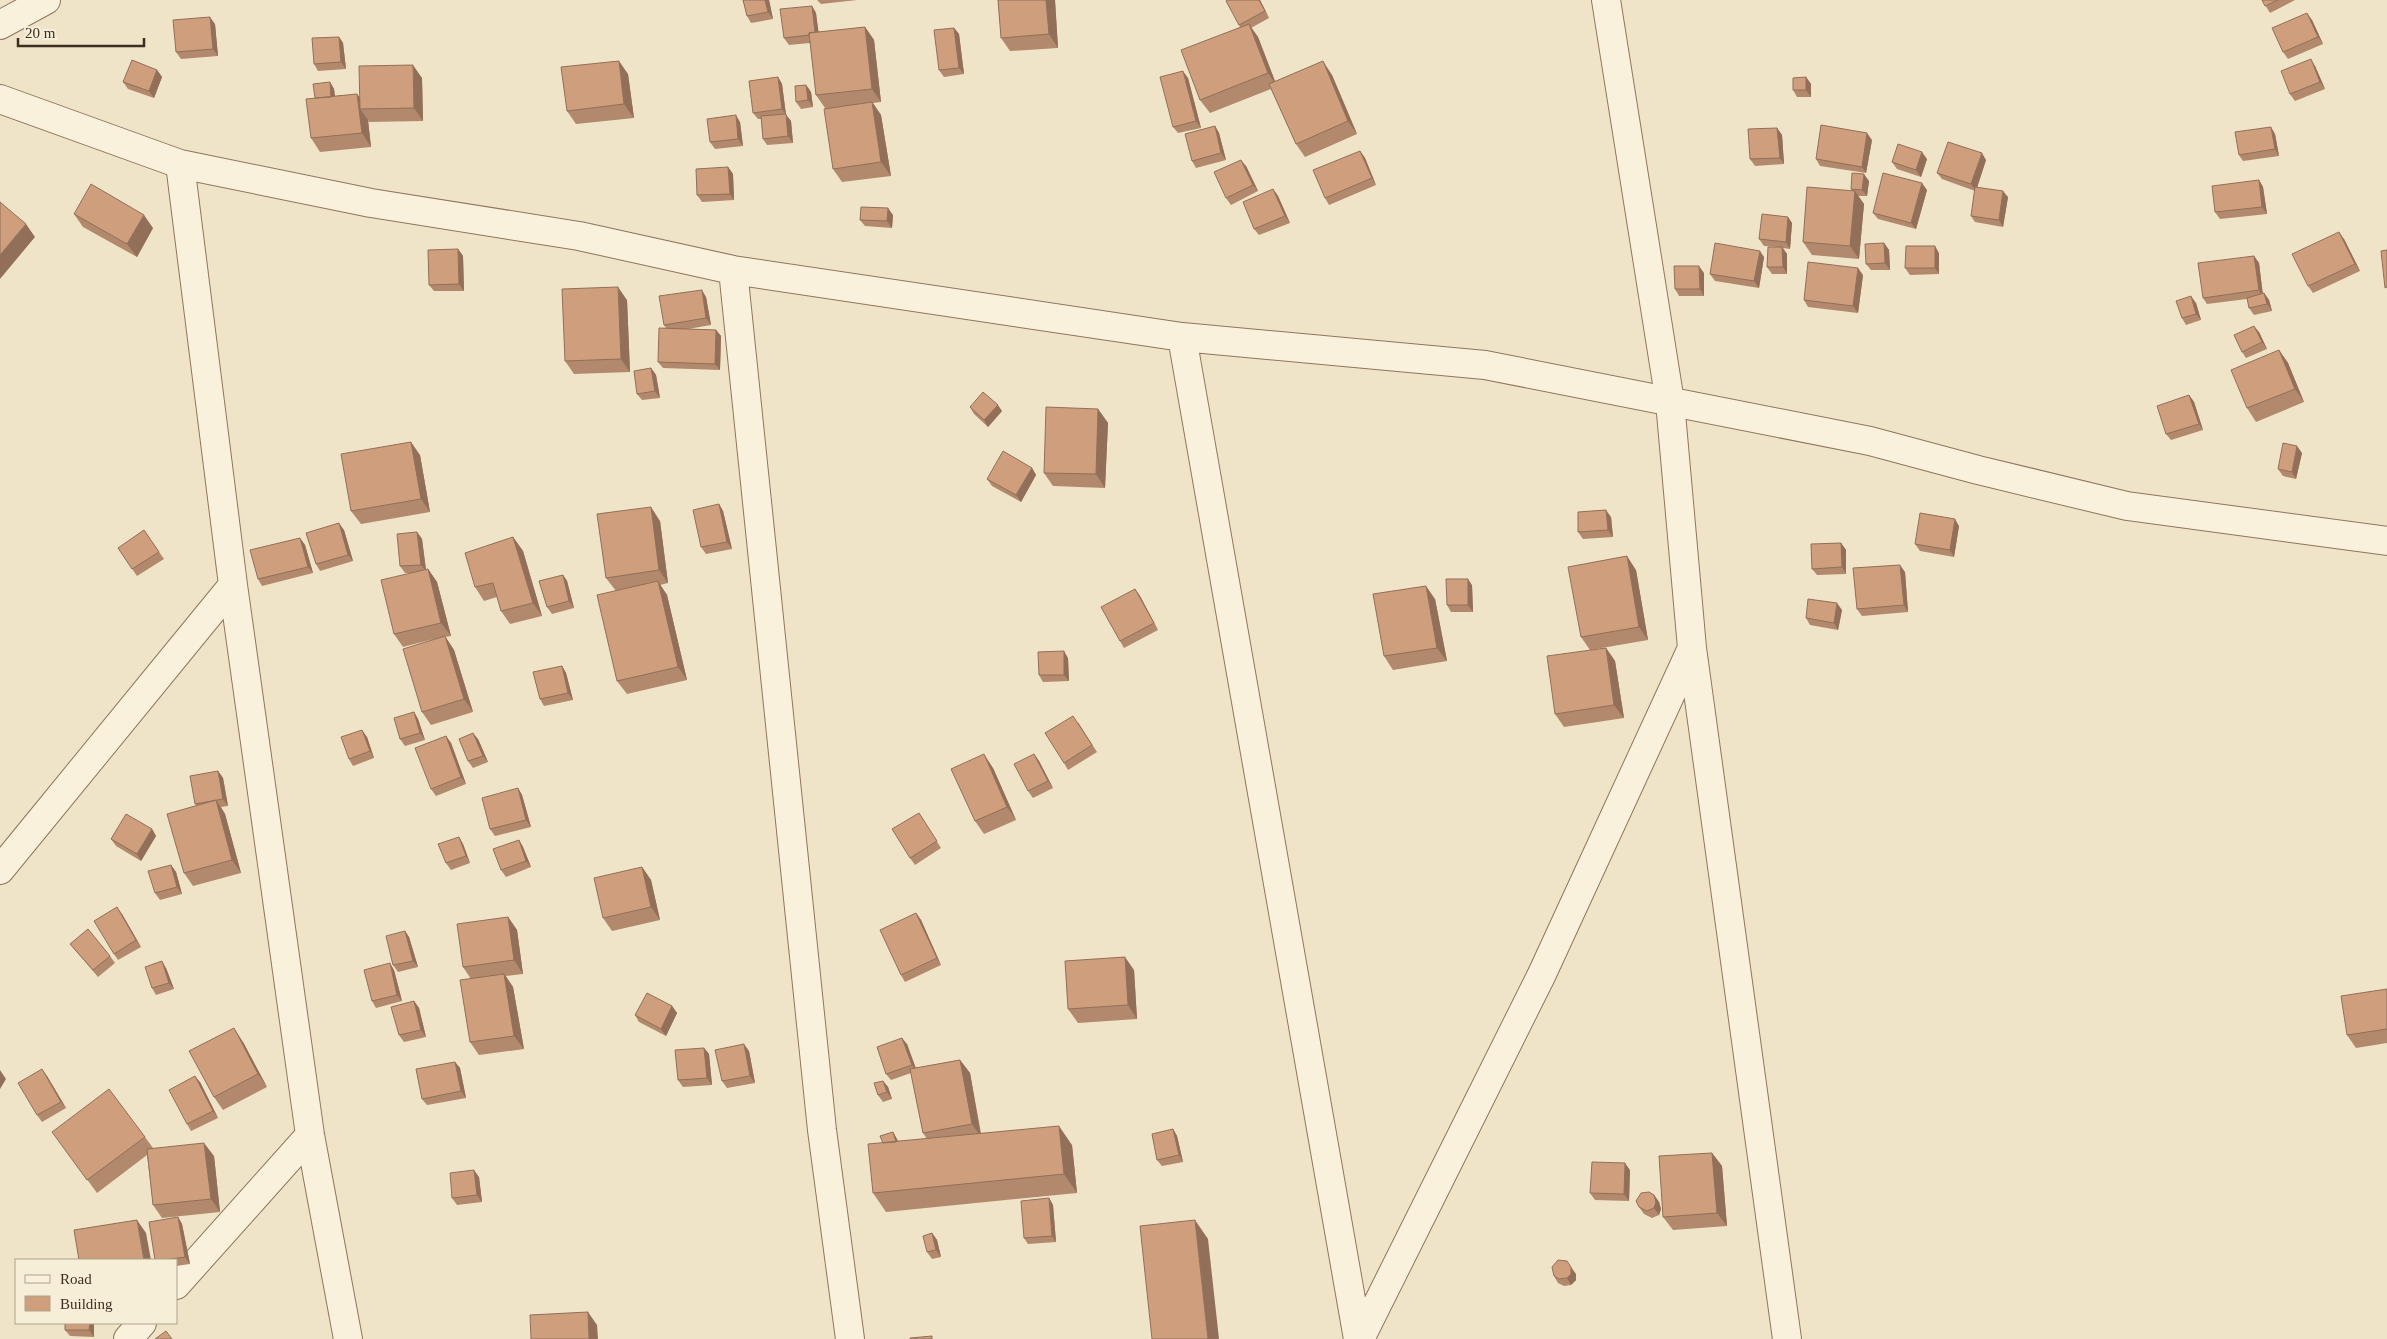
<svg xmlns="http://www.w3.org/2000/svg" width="2387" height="1339" font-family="Georgia,serif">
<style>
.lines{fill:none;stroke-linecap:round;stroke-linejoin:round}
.street-casing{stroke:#8d765c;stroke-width:30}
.street{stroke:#faf1dc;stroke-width:28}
.wall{fill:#b2896c}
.shaded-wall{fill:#916f58}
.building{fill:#cf9f7d;stroke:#916f58}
</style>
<rect width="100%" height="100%" fill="#f0e4c8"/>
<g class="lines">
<g class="street-casing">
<path id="street" d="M0 25 46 0
M0 99 180 164 371 203 579 236 733 270 1182 337 1485 365 1870 441 1978 470 2127 506 2387 541
M180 164 233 585 310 1135 348 1339
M733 270 822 1130 850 1339
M1182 337 1358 1339
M1692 648 1787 1339
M0 870 233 585
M176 1285 310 1135
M128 1339 142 1323
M1360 1339 1542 974 1692 648 1670 402 1606 0"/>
</g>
<use href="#street" class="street"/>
</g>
<path class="wall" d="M743 0H769L773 19 751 23 747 16Z
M817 0H857L821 4Z
M998 0H1055L1058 48 1010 51 1001 38Z
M1227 0H1260L1269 18 1251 28 1258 37 1275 82 1332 75 1357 134 1305 157 1296 144 1271 89 1210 113 1200 100 1240 27Z
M2262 0H2295L2270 13Z
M812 6 816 13 818 32 865 27 874 40 881 102 873 103 881 115 891 176 842 182 833 169 825 108 816 95 810 43 789 45 784 38Z
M2312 20 2323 44 2288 59 2283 52Z
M215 24 218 56 181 59 176 52Z
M954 28 959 34 964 74 944 77 939 70Z
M339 37 343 43 346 69 318 71 314 64Z
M2315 66 2325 89 2295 101 2290 94Z
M157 70 162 77 154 98 128 89 123 82Z
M628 74 634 118 576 124 567 111Z
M778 77 782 84 786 115 791 121 793 143 767 145 763 139 761 119H758L753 113Z
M1806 77 1811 84V97H1797L1793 90Z
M422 78 423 121 369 122 368 120 371 147 320 152 311 138 315 98 330 82 334 89 335 96 357 94 360 98Z
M1188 78 1201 128 1178 133 1173 127Z
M806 85 811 92 813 107 801 109 796 102Z
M740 122 743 146 715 149 710 142Z
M1215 126 1219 133 1226 160 1196 168 1192 161Z
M1777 128 1782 135 1784 164 1755 166 1750 159Z
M2275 134 2279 156 2243 161 2239 155Z
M1872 140 1866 173 1820 166 1816 159Z
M1360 151 1365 158 1376 185 1329 205 1325 198Z
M1927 159 1921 177 1897 169 1892 162Z
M1986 160 1977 187 2008 197 2003 227 1975 222 1971 216 1975 191 1942 179 1937 173Z
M1246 166 1258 191 1231 205 1226 198Z
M728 167 733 174 734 200 702 202 697 195Z
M2259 180 2263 187 2267 214 2220 219 2215 212Z
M1869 181 1867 196H1858L1864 204 1859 259 1812 255 1803 242 1852 191 1851 189Z
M1273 189 1278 196 1290 223 1259 235 1254 229Z
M1927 190 1916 229 1878 219 1873 213Z
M74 214 153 228 137 257 83 227Z
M893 215 892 228 865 226 860 220Z
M1788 217 1792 223 1790 249 1783 248 1787 254V274H1772L1767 267 1778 247 1764 246 1759 239Z
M2344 239 2360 271 2313 293 2308 286Z
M1884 243 1889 250 1890 270H1871L1866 264Z
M458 249 463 256 464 291H434L429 285Z
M1939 253V274L1910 275 1905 268Z
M2254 256 2259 263 2263 294 2264 293 2269 300 2272 311 2254 315 2249 308 2247 299 2207 304 2203 298Z
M1764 257 1759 288 1715 281 1710 274Z
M1704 273V296H1679L1675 289Z
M1863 275 1858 313 1808 307 1804 300Z
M706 297 711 325 688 329 716 330 721 336 720 370 663 368 658 362 666 328 664 325Z
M627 300 630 372 574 374 565 361Z
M2196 303 2201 320 2186 325 2182 318Z
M2259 332 2267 349 2246 358 2242 352Z
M2279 350 2288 363 2304 402 2256 422 2247 408Z
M651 368 656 375 660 398 642 400 637 394Z
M2189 395 2194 402 2203 430 2171 440 2166 434Z
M970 407 1002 411 988 427 974 414Z
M1098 409 1108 423 1105 488 1053 486 1044 473Z
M2302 453 2296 479 2283 476 2278 469Z
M420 455 430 512 361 524 351 511Z
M1032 468 1036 475 1021 502 992 486 987 479Z
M719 504 723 511 732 549 706 554 701 547Z
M1611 517 1613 537 1583 539 1578 532Z
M660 521 668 583 660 585 667 595 687 680 627 694 617 681 616 591 606 578Z
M1959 526 1954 557 1920 551 1915 544Z
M144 530 164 559 137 576 118 548Z
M344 530 353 561 320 571 316 564Z
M417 532 422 539 426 569H428L437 582 451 636 445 637 454 650 473 712 431 725 422 712 434 639 403 647 394 634 413 573H405L400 566Z
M513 537 523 551 542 616 510 624 501 611 497 597 484 601 475 587Z
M300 538 305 545 313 573 262 586 258 579Z
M1841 543 1846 550V574L1817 575 1812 569Z
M1636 570 1648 640 1590 650 1581 637Z
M1905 572 1908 612 1862 616 1857 609Z
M563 575 567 581 574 608 552 614 547 607Z
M1472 585 1473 612H1451L1447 605Z
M1135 589 1140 596 1158 630 1124 648 1120 641Z
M1435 599 1447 661 1393 670 1384 656Z
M1842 610 1838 630 1810 625 1806 618Z
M1606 648 1615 661 1624 718 1564 727 1555 714Z
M1068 658 1069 681 1043 682 1039 675Z
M562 666 566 673 573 700 544 706 540 699Z
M414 712 418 719 425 740 405 746 400 739Z
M1078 722 1097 752 1068 770 1064 763Z
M446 736 451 743 466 784 436 796 431 789Z
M367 737 374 758 353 766 349 759Z
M478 739 488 762 473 768 468 761Z
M1034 754 1039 761 1053 788 1033 798 1028 791Z
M993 768 1016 820 984 834 975 821Z
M218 771 223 778 228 806 221 807 225 814 241 873 193 886 184 873 197 806 195 804Z
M518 788 522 795 531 827 495 836 490 829Z
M919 813 941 848 915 865 910 858Z
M152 829 156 836 141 861 116 846 111 839Z
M459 837 463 844 470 863 451 870 446 863Z
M519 840 523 847 531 867 506 877 501 870Z
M171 865 176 872 182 894 160 900 155 893Z
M642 867 651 880 660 920 612 931 603 918Z
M916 913 921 920 941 965 905 982 901 975Z
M122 914 141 947 118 960 114 954Z
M508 917 517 930 523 974 506 976 513 987 524 1049 479 1055 470 1042 471 979 463 967Z
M405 931 409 937 418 967 398 972 393 965Z
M70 944 110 956 115 963 98 977Z
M166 968 174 989 156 995 152 988Z
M394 970 402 1001 376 1008 372 1001Z
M1134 970 1137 1019 1078 1023 1068 1009Z
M2387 989V1043L2356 1048 2347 1035Z
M414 1001 419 1008 426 1037 404 1042 399 1035Z
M672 1006 677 1013 666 1036 639 1022 635 1015Z
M243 1042 267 1087 223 1110 214 1097Z
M907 1044 915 1068 960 1060 970 1073 981 1133 1072 1145 1077 1193 886 1212 873 1193 883 1143 893 1132 898 1141 927 1139 923 1133 911 1073 891 1080 886 1074Z
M704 1048 709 1054 712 1085 683 1087 678 1080Z
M749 1051 755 1083 727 1088 722 1081Z
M455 1062 460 1068 466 1098 427 1105 422 1099Z
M47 1076 66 1108 42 1122 37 1115Z
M883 1081 888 1087 892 1099 883 1102 878 1095Z
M200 1082 218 1118 191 1131 187 1124Z
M1173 1129 1177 1136 1183 1162 1162 1166 1157 1160Z
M145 1137 153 1148 214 1156 220 1212 162 1218 153 1205 147 1155 97 1193 62 1145Z
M1712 1153 1722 1166 1727 1226 1673 1230 1663 1217Z
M1630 1170 1629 1201 1595 1200 1590 1193Z
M479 1177 482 1202 457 1205 452 1198Z
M1654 1195 1659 1202 1661 1209 1659 1215 1652 1218 1644 1214 1639 1207Z
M1049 1198 1053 1205 1056 1242 1028 1244 1024 1238Z
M178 1217 182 1224 190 1264 176 1266V1260H155Z
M932 1233 937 1240 941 1257 932 1259 927 1252Z
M1576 1274V1280L1571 1285 1564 1286 1558 1283 1554 1276Z
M65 1323H94V1337L70 1336 65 1330Z"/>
<path class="shaded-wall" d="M765 0H769L773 19 768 12Z
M1046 0H1055L1058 48 1049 34Z
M1259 0H1260L1269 18 1265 11Z
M812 6 816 13 820 42 815 35Z
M2307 13 2312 20 2323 44 2318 37Z
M210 17 215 24 218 56 213 49Z
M1249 24 1258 37 1277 86 1268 73Z
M865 27 874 40 881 102 872 89Z
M954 28 959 34 964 74 959 68Z
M339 37 343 43 346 69 341 62Z
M2311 59 2315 66 2325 89 2320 82Z
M619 61 628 74 634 118 624 104Z
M1323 61 1332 75 1357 134 1348 121Z
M413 65 422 78 423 121 414 108Z
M157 70 162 77 154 98 149 91Z
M1183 71 1188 78 1201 128 1196 121Z
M778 77 782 84 786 115 791 121 793 143 788 136 786 115 782 109Z
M1806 77 1811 84V97L1806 90Z
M330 82 334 89 336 106 331 99Z
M806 85 811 92 813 107 808 100Z
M357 94 366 107 360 109 368 120 371 147 362 133Z
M872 102 881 115 891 176 881 162Z
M736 115 740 122 743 146 738 139Z
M1215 126 1219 133 1226 160 1221 153Z
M2271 127 2275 134 2279 156 2275 149Z
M1777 128 1782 135 1784 164 1780 158Z
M1867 133 1872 140 1866 173 1862 167Z
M1360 151 1365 158 1376 185 1372 178Z
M1922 152 1927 159 1921 177 1916 170Z
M1982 153 1986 160 1976 191 1971 184Z
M1241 160 1246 166 1258 191 1253 185Z
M728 167 733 174 734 200 730 194Z
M1864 174 1869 181 1867 196 1862 190Z
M2259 180 2263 187 2267 214 2262 207Z
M1922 183 1927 190 1916 229 1911 223Z
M1273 189 1278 196 1290 223 1285 216Z
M1855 191 1864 204 1859 259 1850 246Z
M2003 191 2008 197 2003 227 1999 220Z
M888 208 893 215 892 228 887 221Z
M144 215 153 228 137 257 127 244Z
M1788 217 1792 223 1790 249 1786 242Z
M26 224 35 237 0 279V255Z
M2339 232 2344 239 2360 271 2355 264Z
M1884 243 1889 250 1890 270 1885 263Z
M1935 246 1939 253V274L1935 268Z
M1782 247 1787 254V274L1783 267Z
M458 249 463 256 464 291 459 284Z
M1760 251 1764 257 1759 288 1754 281Z
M2254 256 2259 263 2263 297 2259 290Z
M1699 266 1704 273V296L1700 289Z
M1858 268 1863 275 1858 313 1853 306Z
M618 287 627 300 630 372 621 359Z
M702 290 706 297 711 325 706 318Z
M2264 293 2269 300 2272 311 2267 304Z
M2191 296 2196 303 2201 320 2196 314Z
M2254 326 2259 332 2267 349 2262 342Z
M716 330 721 336 720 370 715 364Z
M2279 350 2288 363 2304 402 2295 389Z
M651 368 656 375 660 398 655 391Z
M2189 395 2194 402 2203 430 2199 424Z
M998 405 1002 411 988 427 984 420Z
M1098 409 1108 423 1105 488 1096 474Z
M411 442 420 455 430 512 421 499Z
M2297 446 2302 453 2296 479 2292 472Z
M1032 468 1036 475 1021 502 1016 495Z
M719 504 723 511 732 549 727 542Z
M651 507 660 521 668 583 659 570Z
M1606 510 1611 517 1613 537 1608 530Z
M1955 519 1959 526 1954 557 1950 550Z
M339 523 344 530 353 561 348 555Z
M417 532 422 539 426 571 421 565Z
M513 537 523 551 542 616 533 603Z
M300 538 305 545 313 573 308 567Z
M1841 543 1846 550V574L1842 567Z
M1627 556 1636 570 1648 640 1639 627Z
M1900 565 1905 572 1908 612 1904 605Z
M428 569 437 582 451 636 441 623Z
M563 575 567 581 574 608 569 601Z
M1468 579 1472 585 1473 612 1468 605Z
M658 581 667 595 687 680 678 667Z
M1426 586 1435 599 1447 661 1437 648Z
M1135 589 1140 596 1158 630 1154 623Z
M1837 603 1842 610 1838 630 1834 623Z
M445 636 454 650 473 712 464 699Z
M1606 648 1615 661 1624 718 1614 705Z
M1064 651 1068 658 1069 681 1064 675Z
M562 666 566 673 573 700 568 693Z
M414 712 418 719 425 740 420 733Z
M362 730 367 737 374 758 370 751Z
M473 733 478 739 488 762 483 756Z
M446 736 451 743 466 784 461 777Z
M984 754 993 768 1016 820 1007 807Z
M1034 754 1039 761 1053 788 1048 781Z
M218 771 223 778 228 806 223 799Z
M518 788 522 795 531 827 526 820Z
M216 800 225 814 241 873 232 860Z
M152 829 156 836 141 861 137 854Z
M459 837 463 844 470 863 466 856Z
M519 840 523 847 531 867 526 861Z
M171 865 176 872 182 894 177 887Z
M642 867 651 880 660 920 651 907Z
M117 907 122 914 141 947 136 940Z
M916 913 921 920 941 965 937 958Z
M508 917 517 930 523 974 514 960Z
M405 931 409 937 418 967 413 961Z
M1125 957 1134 970 1137 1019 1128 1005Z
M162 961 166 968 174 989 169 983Z
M390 963 394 970 402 1001 397 995Z
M504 974 513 987 524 1049 514 1036Z
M414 1001 419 1008 426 1037 421 1030Z
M672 1006 677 1013 666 1036 661 1029Z
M234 1028 243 1042 267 1087 258 1074Z
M902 1038 907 1044 917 1071 912 1065Z
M744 1044 749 1051 755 1083 750 1076Z
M704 1048 709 1054 712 1085 707 1078Z
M960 1060 970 1073 981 1137 972 1124Z
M455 1062 460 1068 466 1098 461 1091Z
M42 1069 47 1076 66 1108 61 1102Z
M0 1070 6 1079 0 1089Z
M195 1076 200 1082 218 1118 213 1111Z
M883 1081 888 1087 892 1099 887 1092Z
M1059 1126 1072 1145 1077 1193 1064 1174Z
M1173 1129 1177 1136 1183 1162 1179 1155Z
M893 1132 897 1139 902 1153 897 1147Z
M204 1143 214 1156 220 1212 211 1199Z
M1712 1153 1722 1166 1727 1226 1717 1213Z
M1625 1163 1630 1170 1629 1201 1624 1194Z
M474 1170 479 1177 482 1202 477 1195Z
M1654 1195 1659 1202 1661 1209 1659 1215 1654 1208Z
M1049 1198 1053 1205 1056 1242 1052 1236Z
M178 1217 182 1224 190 1264 185 1257Z
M137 1220 146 1233 151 1260H144Z
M1195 1220 1208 1239 1219 1339H1208Z
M932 1233 937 1240 941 1257 936 1250Z
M1571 1267 1576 1274V1280L1571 1285 1567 1278Z
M588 1312 597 1325 598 1339H589Z
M90 1323H94V1337L89 1330Z"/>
<path class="building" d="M743 0H765L768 12 747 16Z
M998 0H1046L1049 34 1001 38Z
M1227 0H1259L1265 11 1239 25 1226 1Z
M2262 0H2278L2265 6Z
M812 6 815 32 809 33V35L784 38 780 9Z
M2307 13 2318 37 2283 52 2272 28Z
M210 17 213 49 176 52 173 20Z
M1249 24 1268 73 1200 100 1181 50Z
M865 27 872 89 816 95 809 33Z
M954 28 959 68 939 70 934 30Z
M339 37 341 62 314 64 312 38Z
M2311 59 2320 82 2290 94 2281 71Z
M132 60 157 70 149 91 123 82Z
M619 61 624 104 567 111 561 67Z
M1323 61 1348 121 1296 144 1269 84Z
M413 65 414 108 360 109 359 66Z
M1183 71 1196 121 1173 127 1160 77Z
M778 77 782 109 753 113 749 81Z
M1806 77V90H1793V78Z
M330 82 331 97 315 98 313 84Z
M806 85 808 100 796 102 795 86Z
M357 94 362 133 311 138 306 99Z
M872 102 881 162 833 169 824 109Z
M786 114 788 136 763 139 761 116Z
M736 115 738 139 710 142 707 119Z
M1821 125 1867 133 1862 167 1816 159Z
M1215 126 1221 153 1192 161 1185 134Z
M2271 127 2275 149 2239 155 2235 132Z
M1777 128 1780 158 1750 159 1748 129Z
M1948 142 1982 153 1971 184 1937 173Z
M1898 144 1922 152 1916 170 1892 162Z
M1360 151 1372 178 1325 198 1313 170Z
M1241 160 1253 185 1226 198 1214 172Z
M728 167 730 194 697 195 696 169Z
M1852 173 1864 174 1862 190 1851 189Z
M1883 173 1922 183 1911 223 1873 213Z
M2259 180 2262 207 2215 212 2212 186Z
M91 184 144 215 127 244 74 214Z
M1807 187 1855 191 1850 246 1803 242Z
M1975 187 2003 191 1999 220 1971 216Z
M1273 189 1285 216 1254 229 1243 202Z
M0 202 26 224 0 255Z
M861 207 888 208 887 221 860 220Z
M1762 214 1788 217 1786 242 1759 239Z
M2339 232 2355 264 2308 286 2292 254Z
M1715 243 1760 251 1754 281 1710 274Z
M1884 243 1885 263 1866 264 1865 244Z
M1906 246H1935V268H1905Z
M1768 247H1782L1783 267H1767Z
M458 249 459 284 429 285 428 250Z
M2387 250V287L2385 288 2381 251Z
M2254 256 2259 290 2203 298 2198 263Z
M1808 262 1858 268 1853 306 1804 300Z
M1674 266H1699L1700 289H1675Z
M618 287 621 359 565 361 562 289Z
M702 290 706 318 664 325 659 296Z
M2264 293 2267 304 2249 308 2247 298Z
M2191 296 2196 314 2182 318 2176 301Z
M2254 326 2262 342 2242 352 2234 335Z
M659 328 716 330 715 364 658 362Z
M2279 350 2295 389 2247 408 2231 370Z
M651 368 655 391 637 394 634 371Z
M983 392 998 405 984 420 970 407Z
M2189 395 2199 424 2166 434 2157 406Z
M1046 407 1098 409 1096 474 1044 473Z
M411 442 421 499 351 511 341 454Z
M2283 443 2297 446 2292 472 2278 469Z
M1003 451 1032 468 1016 495 987 479Z
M719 504 727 542 701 547 693 510Z
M651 507 659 570 606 578 597 514Z
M1606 510 1608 530 1578 532V512Z
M1920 513 1955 519 1950 550 1915 544Z
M339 523 348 555 316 564 306 533Z
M144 530 159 552 132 569 118 548Z
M417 532 421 565 400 566 397 534Z
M513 537 533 603 501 611 493 583 475 587 465 553Z
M300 538 308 567 258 579 250 550Z
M1841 543 1842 567 1812 569 1811 544Z
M1627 556 1639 627 1581 637 1568 567Z
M1900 565 1904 605 1857 609 1853 568Z
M428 569 441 623 394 634 381 580Z
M563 575 569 601 547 607 539 581Z
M1446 579H1468V605H1447Z
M658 581 678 667 617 681 597 595Z
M1426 586 1437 648 1384 656 1373 594Z
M1135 589 1154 623 1120 641 1101 607Z
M1808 599 1837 603 1834 623 1806 618Z
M445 636 464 699 422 712 403 649Z
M1606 648 1614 705 1555 714 1547 656Z
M1064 651V675H1039L1038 652Z
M562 666 568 693 540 699 533 672Z
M414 712 420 733 400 739 394 718Z
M1073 716 1092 745 1064 763 1045 733Z
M362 730 370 751 349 759 341 737Z
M473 733 483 756 468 761 459 739Z
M446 736 461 777 431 789 415 748Z
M984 754 1007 807 975 821 951 769Z
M1034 754 1048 781 1028 791 1014 764Z
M218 771 223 799 195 804 190 776Z
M518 788 526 820 490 829 482 798Z
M216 800 232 860 184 873 167 814Z
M919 813 937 841 910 858 892 829Z
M126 814 152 829 137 854 111 839Z
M459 837 466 856 446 863 438 844Z
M519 840 526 861 501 870 493 849Z
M171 865 177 887 155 893 148 871Z
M642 867 651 907 603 918 594 878Z
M117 907 136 940 114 954 94 921Z
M916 913 937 958 901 975 880 930Z
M508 917 514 960 463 967 457 924Z
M88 929 110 956 93 970 70 944Z
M405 931 413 961 393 965 386 936Z
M1125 957 1128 1005 1068 1009 1065 961Z
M162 961 169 983 152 988 145 967Z
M390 963 397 995 372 1001 364 970Z
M504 974 514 1036 470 1042 460 980Z
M2387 989V1029L2347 1035 2341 996Z
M647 993 672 1006 661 1029 635 1015Z
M414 1001 421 1030 399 1035 391 1007Z
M234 1028 258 1074 214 1097 189 1051Z
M902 1038 912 1065 886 1074 877 1047Z
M744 1044 750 1076 722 1081 715 1050Z
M704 1048 707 1078 678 1080 675 1050Z
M960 1060 972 1124 923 1133 910 1069Z
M455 1062 461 1091 422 1099 416 1069Z
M42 1069 61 1102 37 1115 18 1083Z
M195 1076 213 1111 187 1124 169 1090Z
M883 1081 887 1092 878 1095 874 1083Z
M109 1089 145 1137 87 1180 52 1132Z
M1059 1126 1064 1174 873 1193 868 1144Z
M1173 1129 1179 1155 1157 1160 1152 1134Z
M893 1132 896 1142 883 1143 880 1136Z
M204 1143 211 1199 153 1205 147 1149Z
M1712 1153 1717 1213 1663 1217 1659 1156Z
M1592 1162 1625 1163 1624 1194 1590 1193Z
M474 1170 477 1195 452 1198 450 1173Z
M1649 1192 1654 1195 1656 1202 1654 1208 1647 1211 1639 1207 1636 1201 1641 1193Z
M1049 1198 1052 1236 1024 1238 1021 1201Z
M178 1217 185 1257 164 1260H155L149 1222Z
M137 1220 144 1260H79L74 1230Z
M1195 1220 1208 1339H1152L1140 1226Z
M932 1233 936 1250 927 1252 923 1236Z
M1558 1260 1567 1261 1571 1267V1274L1567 1278 1559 1279 1554 1276 1552 1267Z
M588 1312 589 1339H531L530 1315Z
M65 1323H90L89 1330H65Z
M166 1331 172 1339H155Z
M932 1336V1339H910V1338Z"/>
<rect x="15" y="1259" width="162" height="65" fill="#f7eed8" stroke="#ada18e"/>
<rect x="25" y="1275" width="25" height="8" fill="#faf1dc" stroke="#ada18e"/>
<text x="60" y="1284" font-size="15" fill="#3d2e20">Road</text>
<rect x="25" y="1296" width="25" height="15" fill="#cf9f7d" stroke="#ada18e"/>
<text x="60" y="1309" font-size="15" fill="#3d2e20">Building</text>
<path d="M18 38v8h126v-8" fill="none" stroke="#3d2e20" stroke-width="2.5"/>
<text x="25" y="38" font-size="15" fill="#3d2e20" stroke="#f7eed8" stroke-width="4" paint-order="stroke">20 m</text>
</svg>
